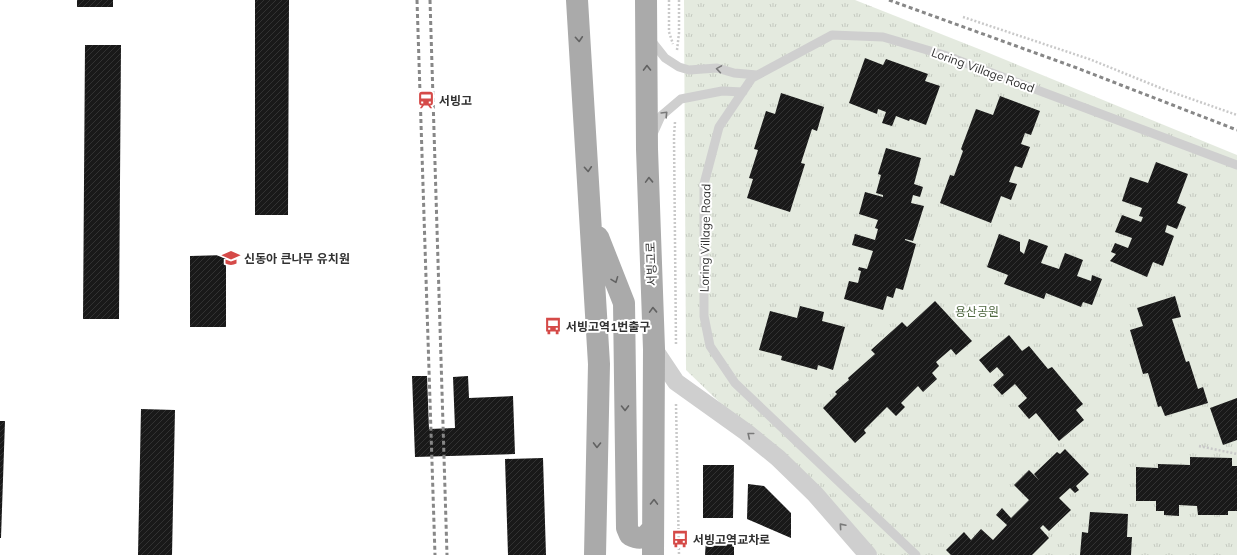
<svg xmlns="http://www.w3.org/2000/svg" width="1237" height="555" font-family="Mulish,'Noto Sans KR',sans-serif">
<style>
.park{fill:url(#park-tufts)}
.building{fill:url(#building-hatch)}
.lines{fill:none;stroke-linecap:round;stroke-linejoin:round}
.path{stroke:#c9c9c9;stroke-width:2.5;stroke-dasharray:2 2;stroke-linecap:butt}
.lane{stroke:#cfcfcf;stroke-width:9}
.street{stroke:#cfcfcf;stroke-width:18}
.primary{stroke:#aaa;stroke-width:22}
.rail{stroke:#878787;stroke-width:3;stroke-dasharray:4 3;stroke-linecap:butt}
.oneway{stroke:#626262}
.oneway2{stroke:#797979}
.labels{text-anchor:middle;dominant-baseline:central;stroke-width:4;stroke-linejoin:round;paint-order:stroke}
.street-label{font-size:12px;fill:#323232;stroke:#fff}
.poi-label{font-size:12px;font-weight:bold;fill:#323232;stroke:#fff;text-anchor:start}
.park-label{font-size:12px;fill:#516a43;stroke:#fff}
</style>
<defs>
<pattern id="park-tufts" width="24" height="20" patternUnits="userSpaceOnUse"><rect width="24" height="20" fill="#e4eadf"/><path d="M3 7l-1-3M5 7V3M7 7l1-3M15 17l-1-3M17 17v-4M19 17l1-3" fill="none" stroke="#c4c9c0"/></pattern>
<pattern id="building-hatch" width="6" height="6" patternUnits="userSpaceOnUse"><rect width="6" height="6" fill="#191919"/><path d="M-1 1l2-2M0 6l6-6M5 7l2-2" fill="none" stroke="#323232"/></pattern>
</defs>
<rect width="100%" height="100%" fill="#fff"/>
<path class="park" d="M684 0H855L984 51 1237 155V555H878L686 370Z"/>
<path class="building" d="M77 0H113V7H77Z
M255 0H289L288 215H255Z
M85 45H121L119 319H83Z
M865 58 883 65 886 59 928 74 925 81 940 86 926 125 910 119 909 121 896 116 892 126 882 123 886 112 878 109 877 114 849 103Z
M781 93 824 107 817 131 812 129 801 163 805 164 790 212 747 198 753 179 749 178 758 150 754 149 766 111 775 114Z
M1000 96 1040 111 1031 135 1025 133 1021 144 1030 147 1022 168 1015 166 1009 182 1017 184 1011 200 1001 196 991 223 940 203 950 175 954 176 963 151 961 149 976 109 993 115Z
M886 148 921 158 914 184 923 187 920 197 913 195 911 203 924 206 913 241 905 239V240L916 244 903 290 896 288 893 298 887 296 883 310 844 299 849 281 858 283 861 271 858 270 859 267 867 269 873 251 852 245 855 234 875 240 878 229 875 228 878 220 859 214 865 192 883 197V195L876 193 881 175 878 174Z
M1156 162 1188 174 1177 203 1186 207 1177 229 1167 225 1165 232 1174 236 1163 266 1153 262 1147 277 1110 261 1116 254 1111 252 1115 243 1128 248 1132 238 1115 232 1122 215 1141 222 1143 217 1139 216 1142 208 1122 201 1130 177 1148 183Z
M999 234 1020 242V251L1024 254 1029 239 1048 246 1041 263 1059 269 1065 253 1083 260 1077 276 1091 281 1092 275 1102 279 1092 305 1083 302 1081 307 1046 293 1044 299 1004 284 1008 275 987 267Z
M226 255V327H190V256Z
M1175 296 1181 317 1172 319 1186 362 1189 361 1198 389 1203 387 1208 403 1165 416 1161 406 1158 407 1148 373 1143 374 1130 330 1143 326 1137 308Z
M935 301 972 341 956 355 951 349 936 362 939 366 932 373 937 379 923 392 918 386 901 403 905 407 896 416 887 407 864 430 866 433 855 443 823 408 837 394 835 392 849 380 848 378 875 354 871 350 902 322 907 327Z
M800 306 824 312 822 321 845 327 833 370 818 365 817 370 781 360 782 356 759 350 770 311 797 318Z
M1009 335 1022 351 1029 346 1048 369 1052 367 1083 404 1076 410 1084 420 1059 441 1036 413 1029 419 1018 406 1027 398 1015 384 1002 395 993 385 1004 375 997 367 990 373 979 360Z
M412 376H427L429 429 455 428 453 377 468 376 469 398 513 396 515 454 415 457Z
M1237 398V440L1223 445 1210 408Z
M141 409 175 410 172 555H138Z
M0 421H5L1 538H0Z
M1065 449 1089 474 1076 486 1079 490 1075 493 1070 488 1059 498 1071 510 1049 531 1043 525 1040 528 1049 538 1032 555H951L946 550 964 532 971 540 981 529 993 540 1007 525 996 515 1002 508 1011 518 1029 500 1014 485 1029 470 1039 480 1034 474 1057 452 1060 454Z
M1190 457 1232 458V466H1237V511H1228V515H1198L1197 506 1179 505V516L1164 515V511H1156V501H1136V467L1158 468V464L1190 465Z
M543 458 546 555H508L505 459Z
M703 465H734L733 518H703Z
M748 484 764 486 791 513V538L747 519Z
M1090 512 1128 514 1127 537H1132L1131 555H1080L1082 532 1088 533Z
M706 540H734V555H705Z"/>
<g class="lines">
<path class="path" d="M669 0V32L673 44
M963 17 1089 59 1163 89 1237 115
M677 50 679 33V0
M675 122 674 136 676 345
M676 404 679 555
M1199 446 1237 454"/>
<path class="lane" d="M650 39 665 58 679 67 689 70 717 68 734 73 757 75
M653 134 661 116 681 99 722 91 743 92
M916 555 735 383 710 346 704 316V184L719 127 752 78 832 35 883 37 944 55 1237 165"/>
<path class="street" d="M654 349 676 382 746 432 778 458 815 494 868 555"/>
<path class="primary" d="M577 0 599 364 595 555
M646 0 647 149 654 349 653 555
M598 237 624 303 627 528 630 535C642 541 646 537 653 528"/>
<path class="rail" d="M417 0 435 555
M430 0 447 555
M889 0 1077 68 1237 130"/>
</g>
<defs><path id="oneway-chevron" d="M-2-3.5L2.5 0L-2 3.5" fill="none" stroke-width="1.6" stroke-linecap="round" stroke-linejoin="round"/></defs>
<g class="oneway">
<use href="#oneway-chevron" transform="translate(579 39) rotate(86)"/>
<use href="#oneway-chevron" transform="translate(647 68) rotate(-91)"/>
<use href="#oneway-chevron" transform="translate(588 169) rotate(86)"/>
<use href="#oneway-chevron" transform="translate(649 180) rotate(-92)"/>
<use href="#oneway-chevron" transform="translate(615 280) rotate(69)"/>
<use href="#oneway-chevron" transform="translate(653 310) rotate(-92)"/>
<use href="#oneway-chevron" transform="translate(625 408) rotate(89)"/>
<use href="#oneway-chevron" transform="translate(597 445) rotate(91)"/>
<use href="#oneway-chevron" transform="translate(654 502) rotate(-89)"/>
</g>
<g class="oneway2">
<use href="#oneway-chevron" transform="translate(719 69) rotate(-171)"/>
<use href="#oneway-chevron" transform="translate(665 114) rotate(-46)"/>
<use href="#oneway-chevron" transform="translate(750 435) rotate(-141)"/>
<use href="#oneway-chevron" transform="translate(842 526) rotate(-131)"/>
</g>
<defs>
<g id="station-bare" transform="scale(1.38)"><path d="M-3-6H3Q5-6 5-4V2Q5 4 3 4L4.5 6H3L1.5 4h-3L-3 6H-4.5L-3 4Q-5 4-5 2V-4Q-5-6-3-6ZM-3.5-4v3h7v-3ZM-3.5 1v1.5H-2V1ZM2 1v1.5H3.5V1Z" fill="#d54a48" stroke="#fff" stroke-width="2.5" paint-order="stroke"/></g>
<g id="school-bare" transform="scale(1.38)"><path d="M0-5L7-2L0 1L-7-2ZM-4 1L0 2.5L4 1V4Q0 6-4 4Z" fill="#d54a48" stroke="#fff" stroke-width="2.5" paint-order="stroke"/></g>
<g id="bus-bare" transform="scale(1.38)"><path d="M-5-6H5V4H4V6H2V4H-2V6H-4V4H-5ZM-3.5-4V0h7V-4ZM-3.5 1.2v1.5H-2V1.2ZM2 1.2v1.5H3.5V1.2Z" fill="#d54a48" stroke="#fff" stroke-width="2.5" paint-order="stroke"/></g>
</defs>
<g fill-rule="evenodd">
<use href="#station-bare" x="426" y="100"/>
<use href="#school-bare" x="231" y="258"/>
<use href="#bus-bare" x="553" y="326"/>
<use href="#bus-bare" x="680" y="539"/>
</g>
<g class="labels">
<g class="street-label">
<text transform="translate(983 70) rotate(20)">Loring Village Road</text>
<text transform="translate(705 238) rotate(-89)">Loring Village Road</text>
<text transform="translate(651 264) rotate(-92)">서빙고로</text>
</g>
<g class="poi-label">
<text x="439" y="100">서빙고</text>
<text x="244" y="258">신동아 큰나무 유치원</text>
<text x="566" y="326">서빙고역1번출구</text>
<text x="693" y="539">서빙고역교차로</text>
</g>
<g class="park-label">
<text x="977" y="311">용산공원</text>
</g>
</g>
</svg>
